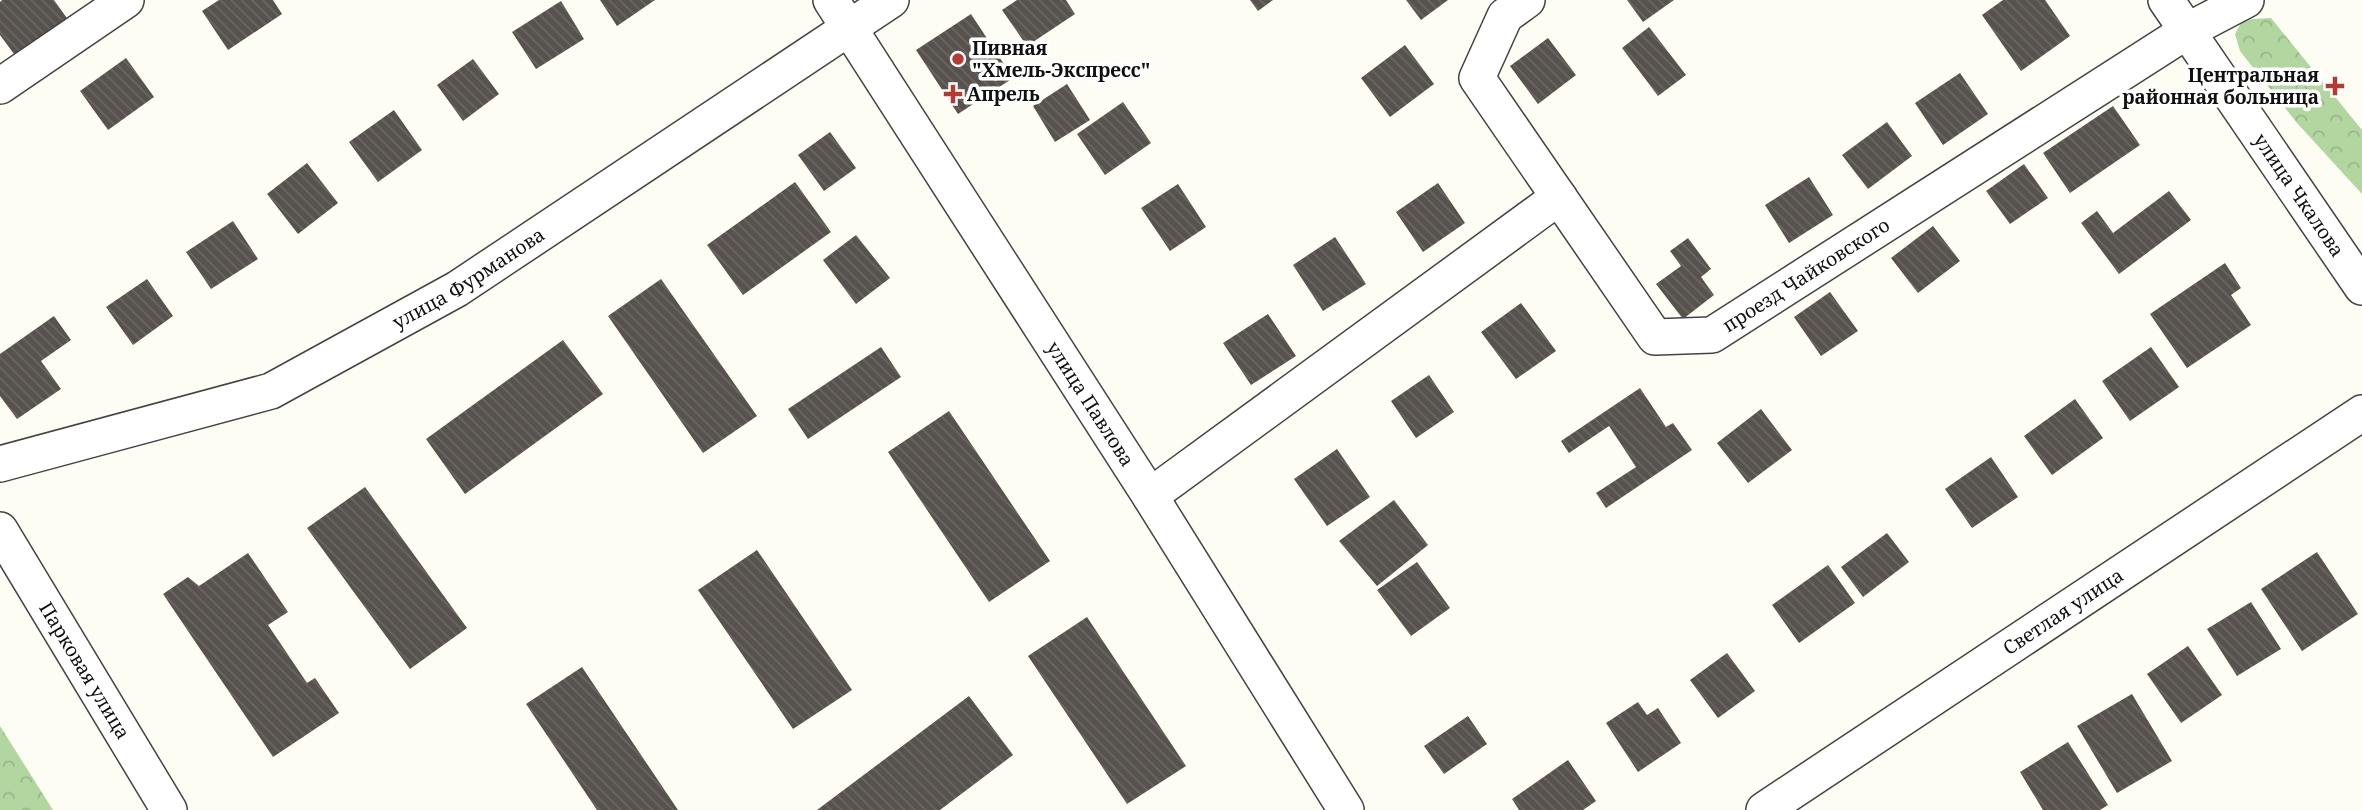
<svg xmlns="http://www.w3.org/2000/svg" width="2362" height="810" font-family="'Noto Serif',serif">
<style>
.forest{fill:url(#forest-crowns)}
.building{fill:url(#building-back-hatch)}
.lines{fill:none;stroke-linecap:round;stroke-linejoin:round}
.minor-casing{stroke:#434343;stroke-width:38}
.minor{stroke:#fff;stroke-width:35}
.poi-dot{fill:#b53a32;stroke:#fff;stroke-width:2.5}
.labels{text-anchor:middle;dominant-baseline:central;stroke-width:7;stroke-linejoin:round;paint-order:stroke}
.poi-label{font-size:19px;font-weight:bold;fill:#101010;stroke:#fff;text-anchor:start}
.street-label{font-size:19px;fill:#101010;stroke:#fff}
</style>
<defs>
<pattern id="forest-crowns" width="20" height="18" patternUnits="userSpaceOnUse" patternTransform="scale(1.75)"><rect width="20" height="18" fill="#b2d69f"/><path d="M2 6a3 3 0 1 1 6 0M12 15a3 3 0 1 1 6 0" fill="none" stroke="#98b788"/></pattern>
<pattern id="building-back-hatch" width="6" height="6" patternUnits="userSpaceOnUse" patternTransform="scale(1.75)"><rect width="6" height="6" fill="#57524d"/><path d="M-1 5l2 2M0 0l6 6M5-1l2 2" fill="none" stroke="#6a6662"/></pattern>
</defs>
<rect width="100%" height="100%" fill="#fefdf3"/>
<path class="forest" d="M2271 18 2362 130V194L2297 123 2266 84 2240 51 2235 34 2241 23 2252 19Z
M0 726 53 810H0Z"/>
<path class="building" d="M2 0H54L69 21 17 58 0 35V2Z
M219 0H273L282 14 228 50 202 11Z
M600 0H655L617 26Z
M1017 0H1066L1075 14 1027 46 1002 10Z
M1250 0H1273L1258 11Z
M1406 0H1448L1421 20Z
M1627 0H1674L1643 22Z
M2003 0H2045L2070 36 2021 71 1982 15Z
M561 1 584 39 536 69 512 32Z
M971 14 1013 78 958 114 916 50Z
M1649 27 1686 75 1658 96 1622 48Z
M1548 38 1576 75 1538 104 1510 66Z
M1405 45 1434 84 1390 117 1361 78Z
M126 58 154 97 108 130 80 91Z
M473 59 499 94 463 121 437 85Z
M1960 73 1988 114 1943 145 1915 103Z
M1067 84 1090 120 1055 142 1033 106Z
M1123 102 1151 143 1105 175 1077 134Z
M2113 106 2140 145 2070 193 2043 153Z
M394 110 422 150 378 182 349 142Z
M1887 122 1912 156 1868 189 1842 155Z
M830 132 856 168 824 191 798 155Z
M307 163 338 203 298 234 267 194Z
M2024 164 2048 198 2010 224 1986 191Z
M1809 177 1833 215 1789 243 1765 205Z
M795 182 831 232 743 295 707 245Z
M1438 183 1465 223 1423 252 1396 212Z
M1178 184 1206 227 1170 251 1141 208Z
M2169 191 2191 220 2119 274 2081 223 2097 211 2113 233Z
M233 221 258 259 211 289 186 252Z
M1933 226 1960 261 1918 293 1891 258Z
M856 235 890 278 856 304 823 260Z
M1335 237 1366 284 1323 311 1293 265Z
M1688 238 1711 269 1701 277 1714 295 1683 319 1656 284 1681 266 1670 251Z
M2225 263 2241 288 2231 295 2251 325 2187 368 2150 314Z
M147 279 173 316 133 345 106 307Z
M661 279 757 416 703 453 608 316Z
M1830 292 1858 331 1821 356 1794 317Z
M1521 303 1556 351 1516 379 1481 332Z
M1268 314 1296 356 1251 385 1223 343Z
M54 316 71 340 41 361 61 389 17 419 0 396V354Z
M563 340 603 394 465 494 426 439Z
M881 347 901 377 808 439 788 409Z
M2151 347 2179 387 2130 421 2102 381Z
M1429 375 1454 412 1416 438 1391 401Z
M1640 388 1666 427 1673 423 1692 450 1606 508 1596 493 1636 467 1609 426 1569 453 1561 441Z
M2075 399 2103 438 2052 475 2024 436Z
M1761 409 1792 450 1748 483 1717 443Z
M949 411 1050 561 989 602 888 452Z
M1337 449 1370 497 1327 526 1294 479Z
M1991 457 2018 497 1972 528 1945 489Z
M365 487 467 628 410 669 307 528Z
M1394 500 1428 545 1377 586 1339 541Z
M1887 533 1909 562 1863 597 1841 567Z
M757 550 852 690 793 729 698 590Z
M2317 552 2358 614 2302 651 2261 589Z
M248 553 288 612 268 625 307 683 315 678 339 713 273 757 163 594 188 577 199 586Z
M1417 562 1450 608 1411 636 1377 590Z
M1828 565 1855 603 1799 643 1772 605Z
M2251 602 2281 649 2237 676 2207 629Z
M1087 617 1186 766 1127 804 1028 656Z
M2188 646 2222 695 2181 723 2147 674Z
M1727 653 1755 691 1718 718 1690 680Z
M582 667 678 810H597L526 704Z
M2132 694 2172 761 2117 793 2077 726Z
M969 696 1013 755 940 810H817Z
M1638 702 1647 715 1658 708 1681 743 1638 772 1606 723Z
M1468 716 1487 744 1444 774 1424 746Z
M2068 742 2108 805 2100 810H2043L2020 772Z
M1568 760 1596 801 1583 810H1519L1512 799Z"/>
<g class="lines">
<g class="minor-casing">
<g id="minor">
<path id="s1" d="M831 0 1150 496 1346 810"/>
<path id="s2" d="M1527 0 1505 16 1477 78 1655 337 1712 335 2187 31 2246 0"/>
<path id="s3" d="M2166 0 2362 287"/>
<path d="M0 86 126 0"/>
<path id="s4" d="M0 464 271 391 457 289 891 0"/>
<path d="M1150 496 1559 197"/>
<path id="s5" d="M0 530 169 810"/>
<path id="s6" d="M1764 810 2362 413"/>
</g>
</g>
<use href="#minor" class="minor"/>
</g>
<g class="poi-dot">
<circle cx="958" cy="59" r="7"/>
<path d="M2331.5 75.5h7v7h7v7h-7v7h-7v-7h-7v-7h7z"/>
<path d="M949.5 83.5h7v7h7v7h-7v7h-7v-7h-7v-7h7z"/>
</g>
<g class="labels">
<g class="poi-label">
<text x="972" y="48">Пивная<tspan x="972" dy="22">"Хмель-Экспресс"</tspan></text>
<text x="2319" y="75" text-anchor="end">Центральная<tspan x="2319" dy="22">районная больница</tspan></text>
<text x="967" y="94">Апрель</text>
</g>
<g class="street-label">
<text stroke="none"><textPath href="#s3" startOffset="236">улица Чкалова</textPath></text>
<text stroke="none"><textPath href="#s2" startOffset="578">проезд Чайковского</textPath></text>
<text stroke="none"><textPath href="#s4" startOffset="508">улица Фурманова</textPath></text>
<text stroke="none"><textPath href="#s1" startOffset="480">улица Павлова</textPath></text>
<text stroke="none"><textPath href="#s6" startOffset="359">Светлая улица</textPath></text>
<text stroke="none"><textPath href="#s5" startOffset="164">Парковая улица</textPath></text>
</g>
</g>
</svg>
